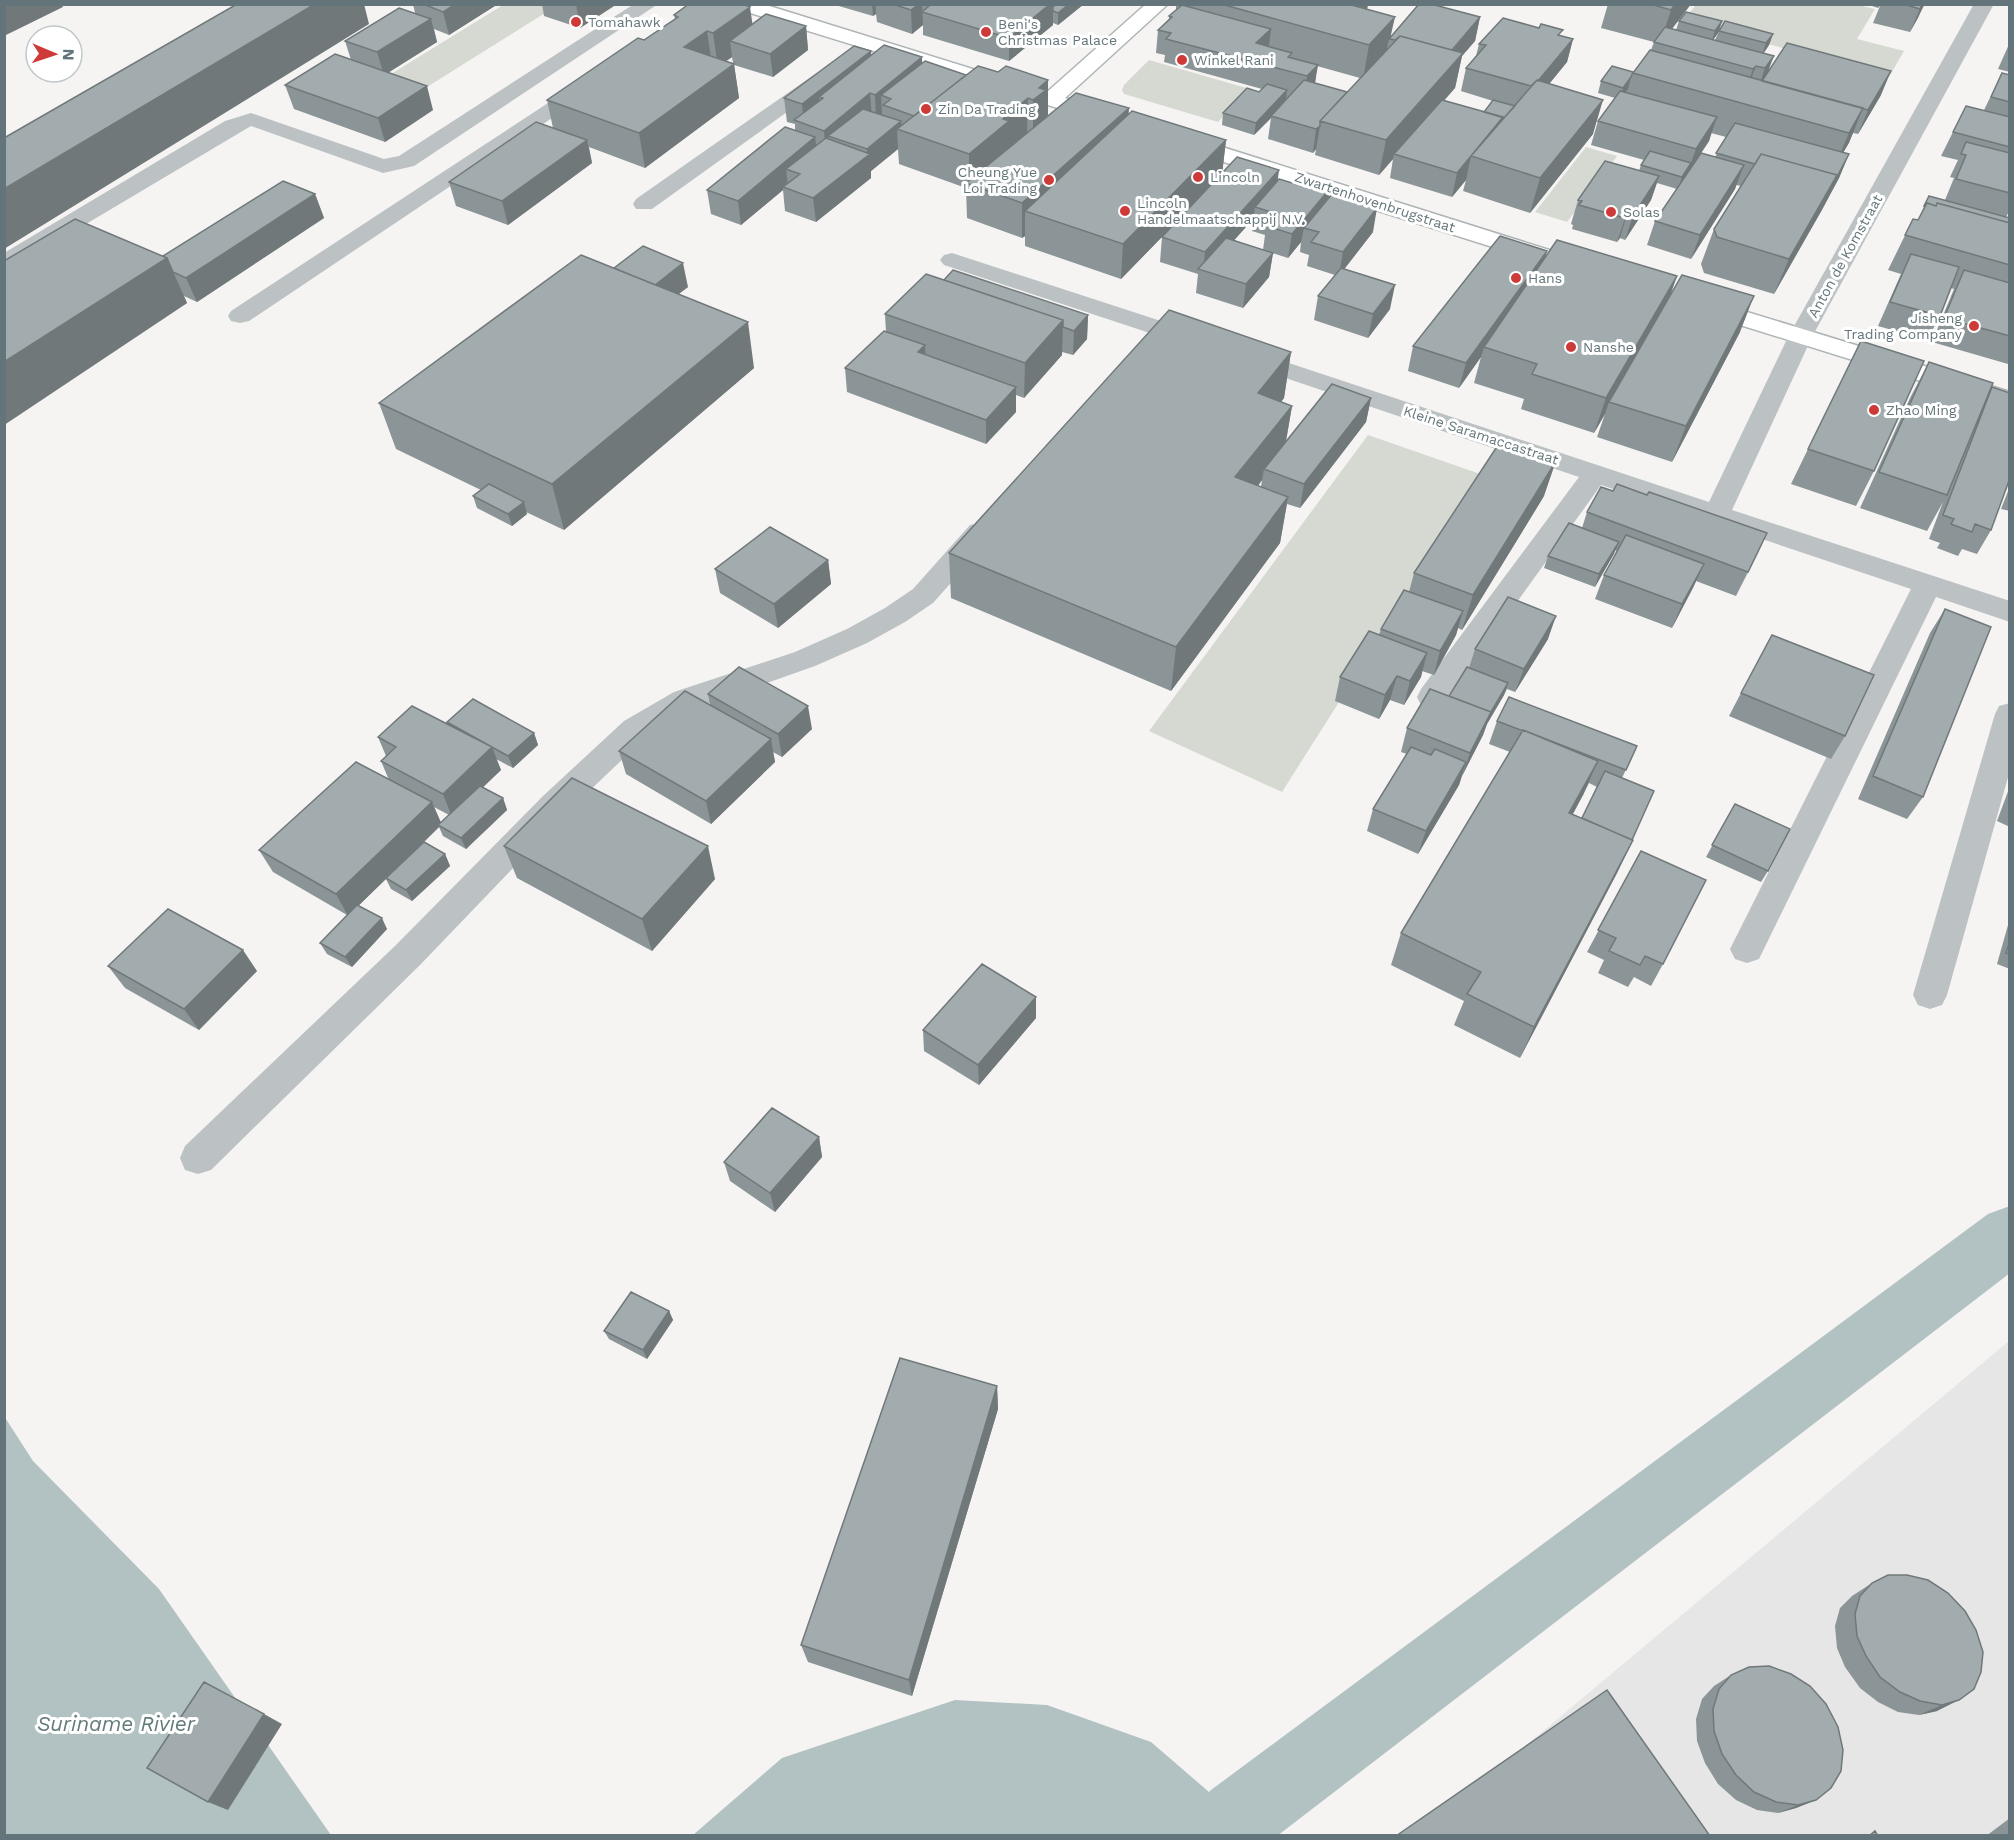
<svg xmlns="http://www.w3.org/2000/svg" width="2014" height="1840" font-family="'Work Sans',sans-serif">
<style>
.built{fill:#e5e6e5}
.green{fill:#d6d9d1}
.water{fill:#b2c1c1}
.lines{fill:none;stroke-linecap:round;stroke-linejoin:round}
.canal{fill:#b2c1c1;fill-rule:evenodd}
.major-casing{stroke:#aeb4b5;stroke-width:3}
.minor{fill:#bcc1c3;fill-rule:evenodd}
.major{fill:#fff;fill-rule:evenodd}
.wall{fill:#8b9496;fill-rule:evenodd}
.shaded-wall{fill:#71787a}
.building{fill:#a2acae;stroke:#71787a;stroke-width:1.5}
.poi-dot{fill:#ce3a38;stroke:#fff;stroke-width:2}
.labels{text-anchor:middle;dominant-baseline:central;stroke-width:6;stroke-linejoin:round;paint-order:stroke}
.far-poi-label{font-size:14px;fill:#63757a;stroke:#fff;text-anchor:start}
.far-street-label{font-size:14px;fill:#63757a;stroke:#fff}
.near-water-label{font-size:21px;font-style:italic;fill:#637b7c;stroke:#fff}
</style>
<rect width="100%" height="100%" fill="#f5f4f2"/>
<path class="built" d="M2009 1341V1835H1419Z"/>
<path class="green" d="M503 5H558L419 92 383 79Z
M1696 5H1858L1875 9 1857 39 1904 51 1889 77 1683 21Z
M1149 60 1250 89 1218 122 1124 94 1122 90 1124 85Z
M1586 147 1617 156 1567 222 1535 212Z
M1368 435 1483 475 1282 792 1149 731Z"/>
<path class="water" d="M4 1416 33 1461 159 1589 331 1835H5Z
M955 1700 1047 1705 1151 1742 1238 1817 1245 1835H693L782 1758Z"/>
<g class="lines">
<path class="canal" d="M2010 1206V1273L1277 1836H1180L1192 1809 1211 1790 1988 1214Z"/>
<g class="major-casing">
<path id="major" d="M731 4H763L1047 92 1146 4H1168L1065 98 1114 112 1117 117 1114 122 1106 123 734 8Z
M1181 134 1597 265 1601 270 1597 275H1581L1173 146 1170 141 1173 136Z
M1701 298 2010 392V409L1692 310 1689 305 1692 300Z"/>
</g>
<path class="minor" d="M634 4H658L414 166 383 173 251 126 12 268 4 270V253L225 121 251 113 384 159 399 156Z
M1974 4H1994L1812 337 1732 510 2010 601V622L1936 597 1759 959 1747 963 1735 959 1730 949 1911 589 1601 485 1443 705 1432 708 1421 705 1417 697 1421 689 1579 477 1238 362 1235 357 1238 352 1247 349 1256 352 1709 502 1788 337Z
M822 72 829 74 832 78 829 82 652 209H636L633 204 636 199 815 74Z
M587 80 594 82 597 86 594 90 249 321 240 323 231 321 228 316 231 311 580 82Z
M952 253 1207 336 1210 341 1207 346 1198 348 1189 346 944 265 940 260 944 255Z
M980 523 990 525 994 532 990 539 933 603 905 622 867 643 815 666 696 708 646 737 565 814 420 965 211 1170 198 1174 185 1170 180 1158 185 1146 396 945 543 796 624 721 674 692 795 652 847 629 885 608 913 589 970 525Z
M2010 703V770L1947 995 1942 1005 1930 1009 1918 1005 1913 995 1995 714 1999 706Z"/>
<use href="#major" class="major"/>
</g>
<path class="wall" d="M413 4H498L449 35 434 29 437 42 388 73 433 110 385 142 294 109 285 85 351 60 345 41 415 13Z
M542 4H617L580 28 544 16Z
M832 4H1084L1058 25 1053 23V25L1009 61 923 35V25L912 34 877 22 876 14 873 16Z
M1176 4H1368L1367 9 1391 36 1480 17 1475 41 1462 56 1455 88 1444 100 1484 112 1493 101 1461 91 1466 68 1476 56 1479 44 1562 36 1573 39 1567 62 1549 84 1593 134 1530 213 1463 191 1466 180 1452 197 1390 178 1393 159 1379 175 1315 155 1316 149 1313 153 1268 139 1271 118 1254 135 1222 125 1223 113 1259 92 1262 89 1164 62 1165 55 1156 53 1158 30 1169 19V16L1176 10ZM1317 66 1360 78 1347 92 1315 83Z
M1608 4H1691L1672 29 1676 30 1679 21H1722L1718 33 1713 40H1715L1719 31 1773 34 1769 45 1764 53 1769 70 1881 95 1858 134 1853 133 1843 153 1849 154 1839 178 1774 294 1704 273 1701 264 1714 229 1741 186 1736 185 1735 189 1691 259 1647 245 1655 221 1677 189 1657 183 1651 200 1625 240 1620 238 1617 242 1572 229 1573 225 1571 224 1578 200 1639 171 1641 165 1644 160 1591 145 1598 121 1615 98 1598 93 1601 81 1633 72 1651 50 1654 42 1601 28ZM1711 133 1726 137 1715 157 1688 172 1709 141Z
M1866 4H1925L1910 32 1873 23 1880 6 1878 8Z
M674 15 753 24 806 26 808 50 773 77 734 65 739 98 645 168 589 147 592 163 508 225 456 206 449 182 553 128 547 100 644 40 675 19ZM732 57 733 63 726 61Z
M2010 42V72L1998 69Z
M871 51V55L922 64 966 75 998 72 1048 80V115L1046 118 1128 114 1226 140 1222 173 1277 181 1330 197 1373 232 1344 269 1390 309 1368 338 1314 320 1318 296 1335 275 1307 266 1309 255 1300 252 1301 242 1288 258 1263 250 1265 235 1252 231 1253 219 1234 240 1273 253 1269 277 1243 308 1196 293 1198 274 1160 262 1162 237 1121 279 1025 246V236L1022 238 967 218 966 188 899 164 898 149 871 171V178L816 222 785 211 783 190 741 225 711 214 707 190 795 130V124L787 122 784 98Z
M2002 73 2010 75V210L2006 217 2010 218V360L2008 364 1932 342 1954 289 1951 288 1940 316 1927 340 1878 326 1901 274 1888 270 1913 219 1918 220 1929 196 1945 200 1954 178 1950 177 1958 160 1941 156 1953 132 1984 110Z
M315 194 324 218 197 302 184 296 187 303 4 425V261L163 256Z
M1547 251 1545 257 1670 297 1740 332 1672 462 1597 437 1605 414 1594 433 1521 409 1524 399 1474 383 1481 357 1459 388 1408 371 1413 346Z
M614 268 688 287 678 294 754 368 564 530 526 512 527 514 512 526 477 508 473 496 481 490 396 449 379 403Z
M944 280 1088 315 1087 339 1073 355 1062 352V355L1024 398 1016 395V412L986 444 847 392 845 368 886 332 885 314Z
M1291 352 1284 398 1281 402 1292 406 1286 442 1371 398 1366 422 1300 508 1287 504 1280 543 1171 691 951 598 949 553ZM1262 480 1261 487 1258 486Z
M1929 362 1988 394 1992 387 1991 530 1977 554 1962 549 1958 556 1937 548 1940 543 1929 539 1943 502 1927 531 1860 508 1910 398Z
M1808 449 1874 471 1856 506 1791 484Z
M2010 486V511L2001 509Z
M1613 491 1647 495 1767 533 1736 596 1696 581 1672 628 1595 599 1604 575 1617 551 1615 550 1595 587 1544 568 1548 556 1582 528 1587 512Z
M1544 496 1462 630 1458 628 1456 635 1434 675 1422 671 1421 677 1404 705 1390 700 1379 719 1335 701 1340 677 1379 635 1381 629 1409 592 1414 573Z
M828 560 831 584 778 628 720 593 715 569Z
M1945 609 1923 797 1907 819 1858 799 1930 633Z
M1548 639 1515 692 1507 689 1504 695 1487 724 1483 735 1462 776 1459 785 1418 854 1367 831 1373 809 1407 754 1401 752 1407 728 1449 696 1469 668 1475 649Z
M1741 693 1845 736 1831 759 1729 716Z
M708 694 812 729 782 757 773 752 775 762 711 824 626 774 619 751 710 705Z
M1497 721 1637 746 1622 778 1632 840H1633L1617 873 1520 1058 1454 1025 1464 1001 1391 965 1401 933 1510 752 1489 744ZM1589 783 1597 787 1582 818 1573 814 1583 795Z
M447 722 534 733 538 745 513 768 496 759 501 770 483 787 503 798 507 810 466 849 443 836 439 827 414 852 445 854 450 866 412 901 391 889 386 879 358 906 387 929 352 967 327 954 320 943 347 915 273 872 259 850 389 780 381 761 386 756 378 737 448 724ZM434 807 449 815 441 823Z
M2010 786V827L1997 821Z
M1735 804 1768 871 1761 882 1706 857Z
M504 846 715 879 652 951 517 878Z
M1641 851 1663 964 1651 986 1634 977 1628 987 1598 973 1604 960 1587 952Z
M2010 918V969L1997 964Z
M108 966 257 971 199 1030 125 988Z
M1036 997V1018L979 1085 924 1051 923 1030Z
M819 1137 822 1157 775 1212 730 1181 724 1162Z
M669 1311 673 1320 647 1359 609 1339 604 1331Z
M997 1386 998 1409 912 1696 808 1662 801 1645Z
M1872 1583 1983 1652 1937 1711 1919 1715 1898 1712 1878 1702 1860 1688 1845 1667 1837 1648 1835 1626 1840 1608 1852 1596Z
M1731 1675 1816 1800 1796 1808 1778 1813 1757 1810 1736 1800 1718 1784 1705 1763 1697 1741 1696 1719 1702 1699 1714 1686Z
M2010 1818V1836H1986Z"/>
<path class="shaded-wall" d="M4 4H62L63 7 4 36Z
M315 4H364L369 24 4 249V189Z
M455 4H498L449 35 443 12Z
M576 4H617L580 28Z
M872 4H876V14L873 16Z
M919 4H922L923 25 912 34 911 10Z
M1050 4H1062L1053 11V25L1009 61V38Z
M1069 4H1084L1058 25V13Z
M1345 4H1368L1367 10 1340 38Z
M1675 4H1691L1660 44 1671 10Z
M1922 4H1924L1918 18 1910 32Z
M750 7 755 41H730L732 57 718 67 713 33Z
M1395 17 1390 39H1389L1386 53 1363 79 1369 45Z
M1480 17 1475 41 1462 56 1455 88 1397 155 1394 154 1393 159 1379 175 1386 140 1449 55Z
M431 19 437 42 384 75 377 52Z
M1722 21 1718 33 1711 43 1715 31Z
M806 26 808 50 773 77 770 54Z
M1271 29 1268 53 1256 43Z
M707 31 712 65 684 47Z
M1773 34 1769 45 1762 55 1766 43Z
M1573 39 1567 62 1527 111 1533 87Z
M871 51 873 75 819 97 820 115 804 124 802 104Z
M1774 56 1765 79 1757 92 1765 68Z
M922 57 923 80 891 99 881 95 882 114 876 119 875 95Z
M734 64 739 98 645 168 639 133Z
M1318 65 1314 89 1303 100 1307 76Z
M1756 66 1747 89 1745 92 1753 69Z
M1891 71 1881 95 1858 134 1868 110Z
M1631 77 1628 89 1620 99 1623 88Z
M1048 80V115L1046 116 1045 124 1033 135V100L1039 88Z
M427 86 433 110 385 142 378 118Z
M1287 90 1286 102 1271 116V118L1254 135 1256 123Z
M870 93 872 117 828 136 830 152 826 154 824 131Z
M1028 98 1027 133 969 184V154L1003 119Z
M1603 100 1593 134 1530 213 1540 178Z
M1129 108 1127 143 1025 211V236L1022 238V203Z
M1863 108 1849 143 1834 168 1849 133Z
M1717 117 1709 141 1678 189 1682 177 1691 163 1696 149Z
M901 121 902 131 897 129 898 149 871 171V178L816 222 813 198 867 156V149Z
M1320 126 1316 149 1313 153 1316 129Z
M815 137 818 161 800 174 786 169 788 186 783 187V190L741 225 738 201Z
M587 140 592 163 508 225 502 201Z
M1226 140 1222 175 1121 279 1123 244Z
M1849 154 1839 178 1822 210 1774 294 1789 259Z
M1471 156 1466 180 1452 197 1457 173Z
M1744 165 1735 189 1691 259 1700 235Z
M1279 170 1276 194 1255 207 1253 219 1207 271 1203 270 1205 252Z
M1659 176 1651 200 1625 240 1633 216Z
M1332 186 1328 210 1304 228 1301 242 1288 258 1292 234Z
M315 194 324 218 197 302 186 278Z
M1377 208 1373 232 1339 276 1343 252Z
M1627 214 1620 238 1617 242 1625 218Z
M1547 251 1540 275 1484 347 1481 357 1459 388 1466 363Z
M1273 253 1269 277 1243 308 1246 284Z
M167 258 187 303 4 425V362Z
M683 263 688 287 649 317 644 293Z
M1677 276 1665 311 1609 402 1605 414 1594 433 1606 398Z
M1395 285 1390 309 1368 338 1373 314Z
M1754 296 1740 332 1672 462 1686 426Z
M1088 315 1087 339 1073 355 1074 331Z
M1063 320 1062 355 1024 398 1025 363Z
M748 322 754 368 564 530 552 484Z
M925 345 926 370 918 352Z
M1291 352 1284 398 1252 439 1258 393Z
M1016 387V412L986 444V420Z
M1371 398 1366 422 1300 508 1304 484Z
M1292 406 1284 451 1264 469 1262 480 1229 523 1235 477Z
M1556 461 1544 496 1462 630 1473 595Z
M1288 497 1280 543 1171 691 1176 647Z
M524 502 527 514 512 526 508 514Z
M1767 533 1756 557 1736 596 1748 572Z
M1619 542 1614 554 1595 587 1599 574Z
M828 560 831 584 778 628 774 604Z
M1704 564 1693 588 1672 628 1682 604Z
M1463 611 1456 635 1434 675 1440 651Z
M1556 616 1548 639 1515 692 1524 669Z
M1427 653 1421 677 1404 705 1410 681Z
M1397 676 1390 700 1379 719 1385 695Z
M1508 683 1504 695 1487 724 1483 735 1462 776 1470 753 1487 720Z
M808 706 812 729 782 757 778 734Z
M534 733 538 745 513 768 508 756Z
M771 739 775 762 711 824 706 801Z
M492 747 501 770 452 817 443 794Z
M1598 761 1583 795 1555 846 1569 813Z
M1466 762 1459 785 1418 854 1426 831Z
M503 798 507 810 466 849 461 838Z
M432 802 442 825H438L439 827 348 916 336 894Z
M1633 840 1617 873 1520 1058 1534 1027Z
M708 846 715 879 652 951 642 919Z
M445 854 450 866 412 901 406 890Z
M382 918 387 929 352 967 345 957Z
M243 950 257 971 199 1030 184 1009Z
M1036 997V1018L979 1085 978 1065Z
M819 1137 822 1157 775 1212 770 1193Z
M669 1311 673 1320 647 1359 643 1350Z
M997 1386 998 1409 912 1696 909 1680Z
M1959 1700 1937 1711 1919 1715 1942 1705Z
M264 1714 282 1724 228 1810 208 1802Z
M1816 1800 1796 1808 1778 1813 1798 1805Z"/>
<path class="building" d="M237 4H315L4 189V138Z
M423 4H455L443 12Z
M689 4H742L750 7 713 33 707 31 684 47 734 64 639 133 547 100 638 38 644 40 678 17 674 15Z
M892 4H919L911 10Z
M923 4H1050L1009 38 922 12 929 6Z
M1056 4H1069L1058 13 1053 11V7Z
M1221 4H1348L1395 17 1369 45Z
M1419 4H1431L1480 17 1452 50 1400 36 1395 40 1389 39Z
M1650 4H1675L1671 10Z
M1903 4H1922L1920 9Z
M1182 5 1271 29 1256 43 1292 53 1288 57 1318 65 1307 76 1166 39 1171 33 1158 30 1172 17 1169 16Z
M399 8 431 19 377 52 345 41Z
M1686 12 1722 21 1715 31 1679 21Z
M766 14 806 26 770 54 730 41Z
M1503 18 1539 28 1541 24 1563 30 1558 35 1573 39 1538 81 1537 80 1531 86 1466 68 1486 45 1479 44Z
M1725 21 1773 34 1766 43 1719 31Z
M1665 27 1774 56 1765 68 1756 66 1753 69 1654 42Z
M1400 36 1463 53 1386 140 1320 121Z
M1787 43 1891 71 1868 110 1762 81Z
M884 45 922 57 875 95 870 93 824 131 794 120 823 98 819 97Z
M854 46 871 51 802 104 784 98Z
M1650 50 1863 108 1849 133 1633 73Z
M335 54 427 86 378 118 285 85Z
M925 61 966 75 914 116 883 105 891 99 881 95Z
M978 66 998 72 1006 66 1048 80 1039 88 1046 90 1033 100 1028 98 1003 119 1009 121 969 154 897 129Z
M1612 66 1633 72 1631 77 1623 88 1601 81Z
M2002 73 2010 75V102L1991 97Z
M1304 80 1347 92 1320 121V126L1316 129 1271 116Z
M1537 80 1603 100 1540 178 1471 156Z
M1267 84 1287 90 1256 123 1223 113 1247 88 1259 92Z
M1620 91 1717 117 1696 149 1598 121Z
M1076 93 1129 108 1022 203 966 183Z
M1442 100 1503 117 1457 173 1394 154Z
M1493 100 1515 106 1504 118 1484 112Z
M1966 106 2010 117V147L1953 132Z
M863 109 901 121 867 149 828 136Z
M1132 111 1226 140 1123 244 1025 211Z
M536 122 587 140 502 201 449 182Z
M1735 123 1849 154 1832 186 1837 175 1761 154 1755 164 1716 153Z
M785 127 815 137 738 201 707 190Z
M826 138 870 154 813 198 783 187 800 174 786 169Z
M1966 142 2010 153V193L1956 179 1966 155 1961 154Z
M1650 151 1691 163 1682 177 1641 165Z
M1701 153 1744 165 1700 235 1655 221Z
M1761 154 1837 175 1789 259 1717 237 1714 229Z
M1237 157 1279 170 1205 252 1162 237Z
M1605 161 1659 176 1633 216 1627 214 1625 218 1579 205 1582 201 1578 200Z
M1279 179 1302 186 1307 179 1332 186 1292 234 1267 226 1277 214 1255 207Z
M283 181 315 194 186 278 173 272 167 258 163 256Z
M1332 194 1377 208 1343 252 1311 242 1319 232 1304 228Z
M1929 196 2010 218V223L1937 203 1936 206 1927 203 1925 206H1924Z
M1927 203 1936 206 1937 203 2010 223V265L1905 235 1913 219 1918 220Z
M75 219 167 258 4 362V261Z
M1500 236 1547 251 1466 363 1413 346Z
M1226 238 1273 253 1246 284 1198 269Z
M1557 240 1677 276 1606 398 1532 374 1537 364 1484 347Z
M643 246 683 263 655 285 614 268Z
M1911 254 1959 267 1940 316 1890 302Z
M581 255 748 322 552 484 379 403Z
M1341 268 1395 285 1373 314 1318 296Z
M953 270 1088 315 1074 331 1063 327V320L944 280Z
M1964 270 2010 283V336L1944 318Z
M926 274 1063 320 1025 363 885 314Z
M1682 275 1754 296 1686 426 1609 402Z
M1169 310 1291 352 1258 393 1292 406 1235 477 1288 497 1176 647 949 553Z
M884 331 925 345 918 352 1016 387 986 420 845 368Z
M1861 341 1924 361 1874 471 1808 449Z
M1929 362 1993 383 1947 495 1879 472Z
M1332 384 1371 398 1304 484 1264 469Z
M1992 387 2010 393V478L1991 530 1975 524 1972 532 1951 524 1954 519 1943 515Z
M1500 442 1556 461 1473 595 1414 573Z
M489 484 524 502 508 514 473 496Z
M1617 484 1647 495 1649 492 1767 533 1748 572 1587 512 1601 487 1613 491Z
M1569 523 1619 542 1599 574 1548 556Z
M770 527 828 560 774 604 715 569Z
M1626 535 1704 564 1682 604 1604 575Z
M1404 590 1463 611 1440 651 1381 629Z
M1508 597 1556 616 1524 669 1475 649Z
M1945 609 1991 627 1923 797 1873 776Z
M1369 631 1427 653 1410 681 1397 676 1385 695 1340 677Z
M1772 635 1874 675 1845 736 1741 693Z
M739 667 808 706 778 734 708 694Z
M1467 667 1508 683 1491 712 1449 696Z
M1430 689 1491 712 1470 753 1407 728Z
M685 691 771 739 706 801 619 751Z
M1509 697 1637 746 1626 770 1556 743 1523 730V731L1497 721Z
M473 699 534 733 508 756 447 722Z
M412 706 492 747 443 794 381 761 396 747 378 737Z
M1523 730 1598 761 1569 813 1633 840 1534 1027 1467 994 1481 972 1401 933Z
M1411 747 1431 755 1435 749 1466 762 1426 831 1373 809Z
M356 762 432 802 336 894 259 850Z
M1605 771 1654 791 1632 840 1582 818Z
M572 778 708 846 642 919 504 846Z
M480 786 503 798 461 838 438 825Z
M1735 804 1790 829 1768 871 1712 845Z
M424 842 445 854 406 890 386 878Z
M1641 851 1706 880 1663 964 1645 956 1640 965 1609 951 1616 938 1598 930Z
M357 905 382 918 345 957 320 943Z
M168 909 243 950 184 1009 108 966Z
M2010 941V954L2006 953Z
M982 964 1036 997 978 1065 923 1030Z
M772 1108 819 1137 770 1193 724 1162Z
M631 1292 669 1311 643 1350 604 1331Z
M900 1358 997 1386 909 1680 801 1645Z
M1888 1575H1907L1928 1580 1948 1593 1965 1611 1976 1630 1983 1652 1981 1672 1974 1689 1959 1700 1942 1705 1920 1701 1900 1692 1880 1677 1866 1656 1857 1636 1855 1614 1860 1596 1872 1583Z
M1769 1666 1791 1674 1810 1686 1826 1704 1838 1727 1843 1750 1841 1771 1831 1788 1816 1800 1798 1805 1776 1802 1754 1792 1736 1775 1722 1754 1714 1731 1713 1709 1719 1689 1731 1675 1749 1667Z
M204 1682 264 1714 208 1802 147 1768Z
M1607 1690 1710 1836H1396Z
M1875 1831 1878 1836H1869Z"/>
<g class="poi-dot">
<circle cx="576" cy="22" r="6"/>
<circle cx="986" cy="32" r="6"/>
<circle cx="1182" cy="60" r="6"/>
<circle cx="926" cy="109" r="6"/>
<circle cx="1198" cy="177" r="6"/>
<circle cx="1049" cy="180" r="6"/>
<circle cx="1125" cy="211" r="6"/>
<circle cx="1611" cy="212" r="6"/>
<circle cx="1516" cy="278" r="6"/>
<circle cx="1974" cy="326" r="6"/>
<circle cx="1571" cy="347" r="6"/>
<circle cx="1874" cy="410" r="6"/>
</g>
<g class="labels">
<g class="far-poi-label">
<text x="588" y="22">Tomahawk</text>
<text x="998" y="24">Beni's<tspan x="998" dy="16">Christmas Palace</tspan></text>
<text x="1194" y="60">Winkel Rani</text>
<text x="938" y="109">Zin Da Trading</text>
<text x="1037" y="172" text-anchor="end">Cheung Yue<tspan x="1037" dy="16">Loi Trading</tspan></text>
<text x="1210" y="177">Lincoln</text>
<text x="1137" y="203">Lincoln<tspan x="1137" dy="16">Handelmaatschappij N.V.</tspan></text>
<text x="1623" y="212">Solas</text>
<text x="1528" y="278">Hans</text>
<text x="1962" y="318" text-anchor="end">Jisheng<tspan x="1962" dy="16">Trading Company</tspan></text>
<text x="1583" y="347">Nanshe</text>
<text x="1886" y="410">Zhao Ming</text>
</g>
<g class="far-street-label">
<text transform="translate(1375 202) rotate(18)">Zwartenhovenbrugstraat</text>
<text transform="translate(1845 256) rotate(-61)">Anton de Komstraat</text>
<text transform="translate(1481 435) rotate(18)">Kleine Saramaccastraat</text>
</g>
<g class="near-water-label">
<text x="116" y="1723">Suriname Rivier</text>
</g>
</g>
<rect width="2014" height="1840" fill="none" stroke="#63757a" stroke-width="12"/>
<g transform="translate(54 54) rotate(92)"><circle r="28" fill="#ffffff" stroke="#c1c8ca" stroke-width="1.5"/>
<path d="M0-4.5L10 22L0 15L-10 22Z" fill="#ce3a38"/>
<text y="-9" font-size="16" font-weight="bold" text-anchor="middle" fill="#63757a">N</text>
</g>
</svg>
